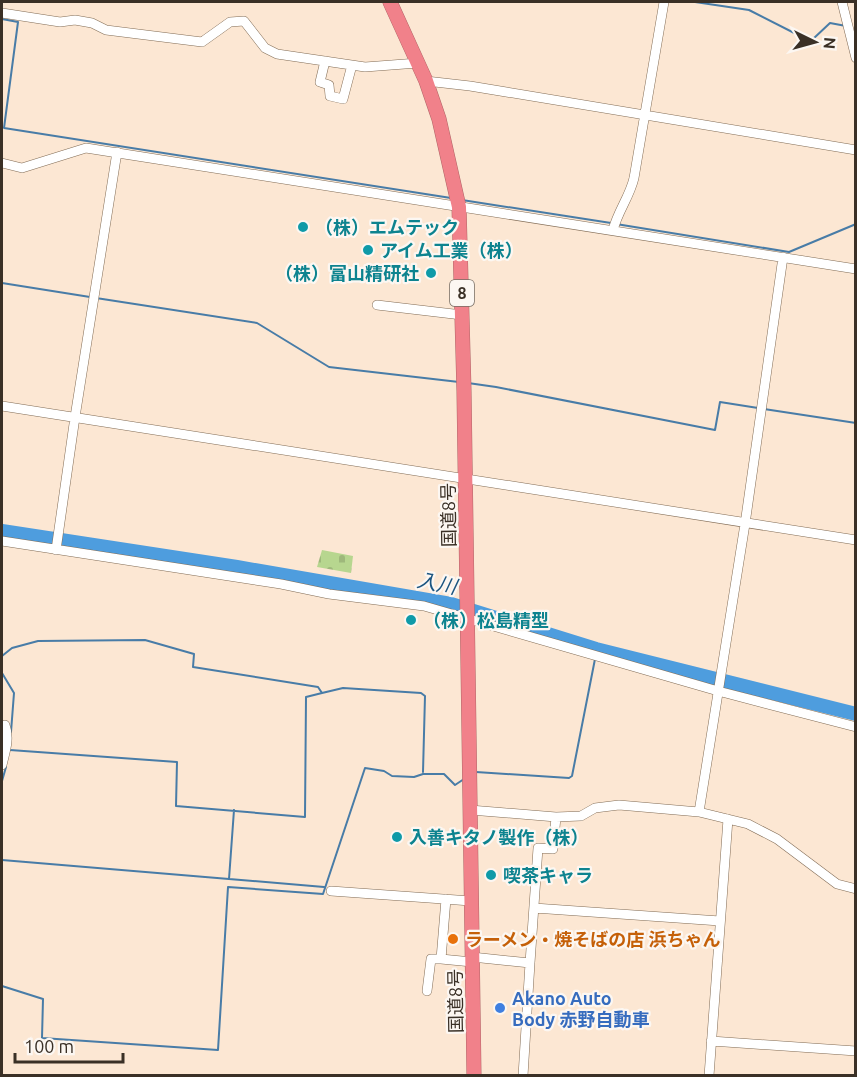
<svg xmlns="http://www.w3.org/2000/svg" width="857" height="1077" font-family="Ubuntu,'Noto Sans JP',sans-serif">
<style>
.cemetery{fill:url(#cemetery-stones)}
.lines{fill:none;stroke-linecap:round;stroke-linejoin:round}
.stream{stroke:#487ca7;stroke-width:2}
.river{stroke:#4e9dde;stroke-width:14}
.minor-casing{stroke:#826c55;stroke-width:10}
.highway-casing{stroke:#b16567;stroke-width:15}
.minor{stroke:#fff;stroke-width:9}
.highway{stroke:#f1818a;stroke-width:14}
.culture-dot{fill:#0f9aa8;stroke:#fcf7f2;stroke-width:2}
.food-dot{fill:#e8710a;stroke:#fcf7f2;stroke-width:2}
.shop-dot{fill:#3f7fe0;stroke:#fcf7f2;stroke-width:2}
.labels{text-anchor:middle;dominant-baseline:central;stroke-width:4.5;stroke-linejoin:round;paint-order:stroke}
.shield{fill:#fcf7f2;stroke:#746c63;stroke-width:1.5}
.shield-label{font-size:16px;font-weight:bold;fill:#3a3026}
.culture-label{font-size:18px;font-weight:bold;fill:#0d838f;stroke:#fcf7f2;text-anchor:start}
.street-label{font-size:18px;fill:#3a3026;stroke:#fcf7f2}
.food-label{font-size:18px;font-weight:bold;fill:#c56008;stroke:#fcf7f2;text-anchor:start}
.shop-label{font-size:18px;font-weight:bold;fill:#366cbe;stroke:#fcf7f2;text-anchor:start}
.water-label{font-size:20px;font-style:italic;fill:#1d5681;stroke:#fcf7f2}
</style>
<defs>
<pattern id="cemetery-stones" width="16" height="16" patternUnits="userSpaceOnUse" patternTransform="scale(1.5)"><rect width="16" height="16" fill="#b7d68f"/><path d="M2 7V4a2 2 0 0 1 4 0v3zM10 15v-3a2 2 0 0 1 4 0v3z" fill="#9eb87b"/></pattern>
</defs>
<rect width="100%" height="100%" fill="#fce7d3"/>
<path class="cemetery" d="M322 550 353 556 351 573 317 567Z"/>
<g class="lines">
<path class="stream" d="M695 2 749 10 808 40 813 39 830 23 846 26
M2 19 18 22 4 128 451 198
M462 200 611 223
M616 224 789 252 856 224
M2 283 90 297
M96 298 257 323 329 367 459 382
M468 383 496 387 715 430 720 402 758 408
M764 409 856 423
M2 656 12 648 38 641 145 640 194 654 193 667 318 687 322 693 343 688 421 693 425 696 423 772
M2 673 14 693 11 732
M10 750 177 762 176 806 305 817 306 697 322 693
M476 772 569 778 572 776 595 659
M2 781 6 767
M234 810 229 879 324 887
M2 860 229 879
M2 986 43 999 42 1038 218 1050 228 887 323 894 365 768 384 771 392 776 414 777 423 774H444L455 785 464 779"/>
<path class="river" d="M2 531 237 567 451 604 596 649 856 714"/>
<g class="minor-casing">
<path id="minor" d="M842 2 856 58
M2 13 60 22 75 20 92 23 106 30 202 42 230 22 244 21 265 48 277 54 365 67 418 63
M325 61 320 82 329 85 330 96 343 99 352 65
M426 81 470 86 856 150
M2 163 22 168 86 148 856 269
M613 230C618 211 630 196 634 178L664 2
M377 305 462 315
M2 406 856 540
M2 541 281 584 329 594 424 606 718 691 856 727
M56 550 75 417 117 152
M2 765C5 752 10 739 5 725
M470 810 556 817 581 816 595 808 619 805 699 812 748 824 777 839 837 884 856 889
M699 812 745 524 783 257
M331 891 471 901
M446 899 441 959 472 962
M534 908 720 921
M472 957 530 963 538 848 553 849 556 817
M427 991 431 959H441
M711 1041 856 1051
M523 1076 530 963
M709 1076 728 819"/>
</g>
<g class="highway-casing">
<path id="highway" d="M390 2 426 81 439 119 459 207 464 391 474 1076"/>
</g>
<use href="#minor" class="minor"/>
<use href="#highway" class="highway"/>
</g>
<g class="culture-dot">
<circle cx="303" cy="227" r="6"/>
<circle cx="368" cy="250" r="6"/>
<circle cx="431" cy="273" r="6"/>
<circle cx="411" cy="620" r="6"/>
<circle cx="397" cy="837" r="6"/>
<circle cx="491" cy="875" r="6"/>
</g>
<circle class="food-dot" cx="453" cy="939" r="6"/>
<circle class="shop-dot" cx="500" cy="1008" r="6"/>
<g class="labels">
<rect class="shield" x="450" y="280" width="24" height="26" rx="4.5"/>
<g class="shield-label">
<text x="462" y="293">8</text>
</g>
<g class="culture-label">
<text x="315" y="227">（株）エムテック</text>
<text x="380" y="250">アイム工業（株）</text>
<text x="419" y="273" text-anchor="end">（株）富山精研社</text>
<text x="423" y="620">（株）松島精型</text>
<text x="409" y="837">入善キタノ製作（株）</text>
<text x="503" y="875">喫茶キャラ</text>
</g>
<g class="street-label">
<text transform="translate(448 515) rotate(-91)">国道8号</text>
<text transform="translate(455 1001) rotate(-91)">国道8号</text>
</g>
<g class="food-label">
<text x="465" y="939">ラーメン・焼そばの店 浜ちゃん</text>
</g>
<g class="shop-label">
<text x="512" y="998">Akano Auto<tspan x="512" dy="21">Body 赤野自動車</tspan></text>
</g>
<g class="water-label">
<text transform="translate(437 583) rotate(11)">入川</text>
</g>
</g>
<rect width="857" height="1077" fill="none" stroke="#3a3026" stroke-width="6"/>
<g transform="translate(815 42) rotate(95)" stroke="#fcf7f2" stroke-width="4.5" paint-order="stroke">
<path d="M0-4.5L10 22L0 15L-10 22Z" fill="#3a3026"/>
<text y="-9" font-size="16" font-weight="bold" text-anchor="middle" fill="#3a3026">N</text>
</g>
<path d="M15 1053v9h108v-9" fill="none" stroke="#3a3026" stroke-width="3"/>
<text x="24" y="1053" font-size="18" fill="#3a3026" stroke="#fcf7f2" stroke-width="4.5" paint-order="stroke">100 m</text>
</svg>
